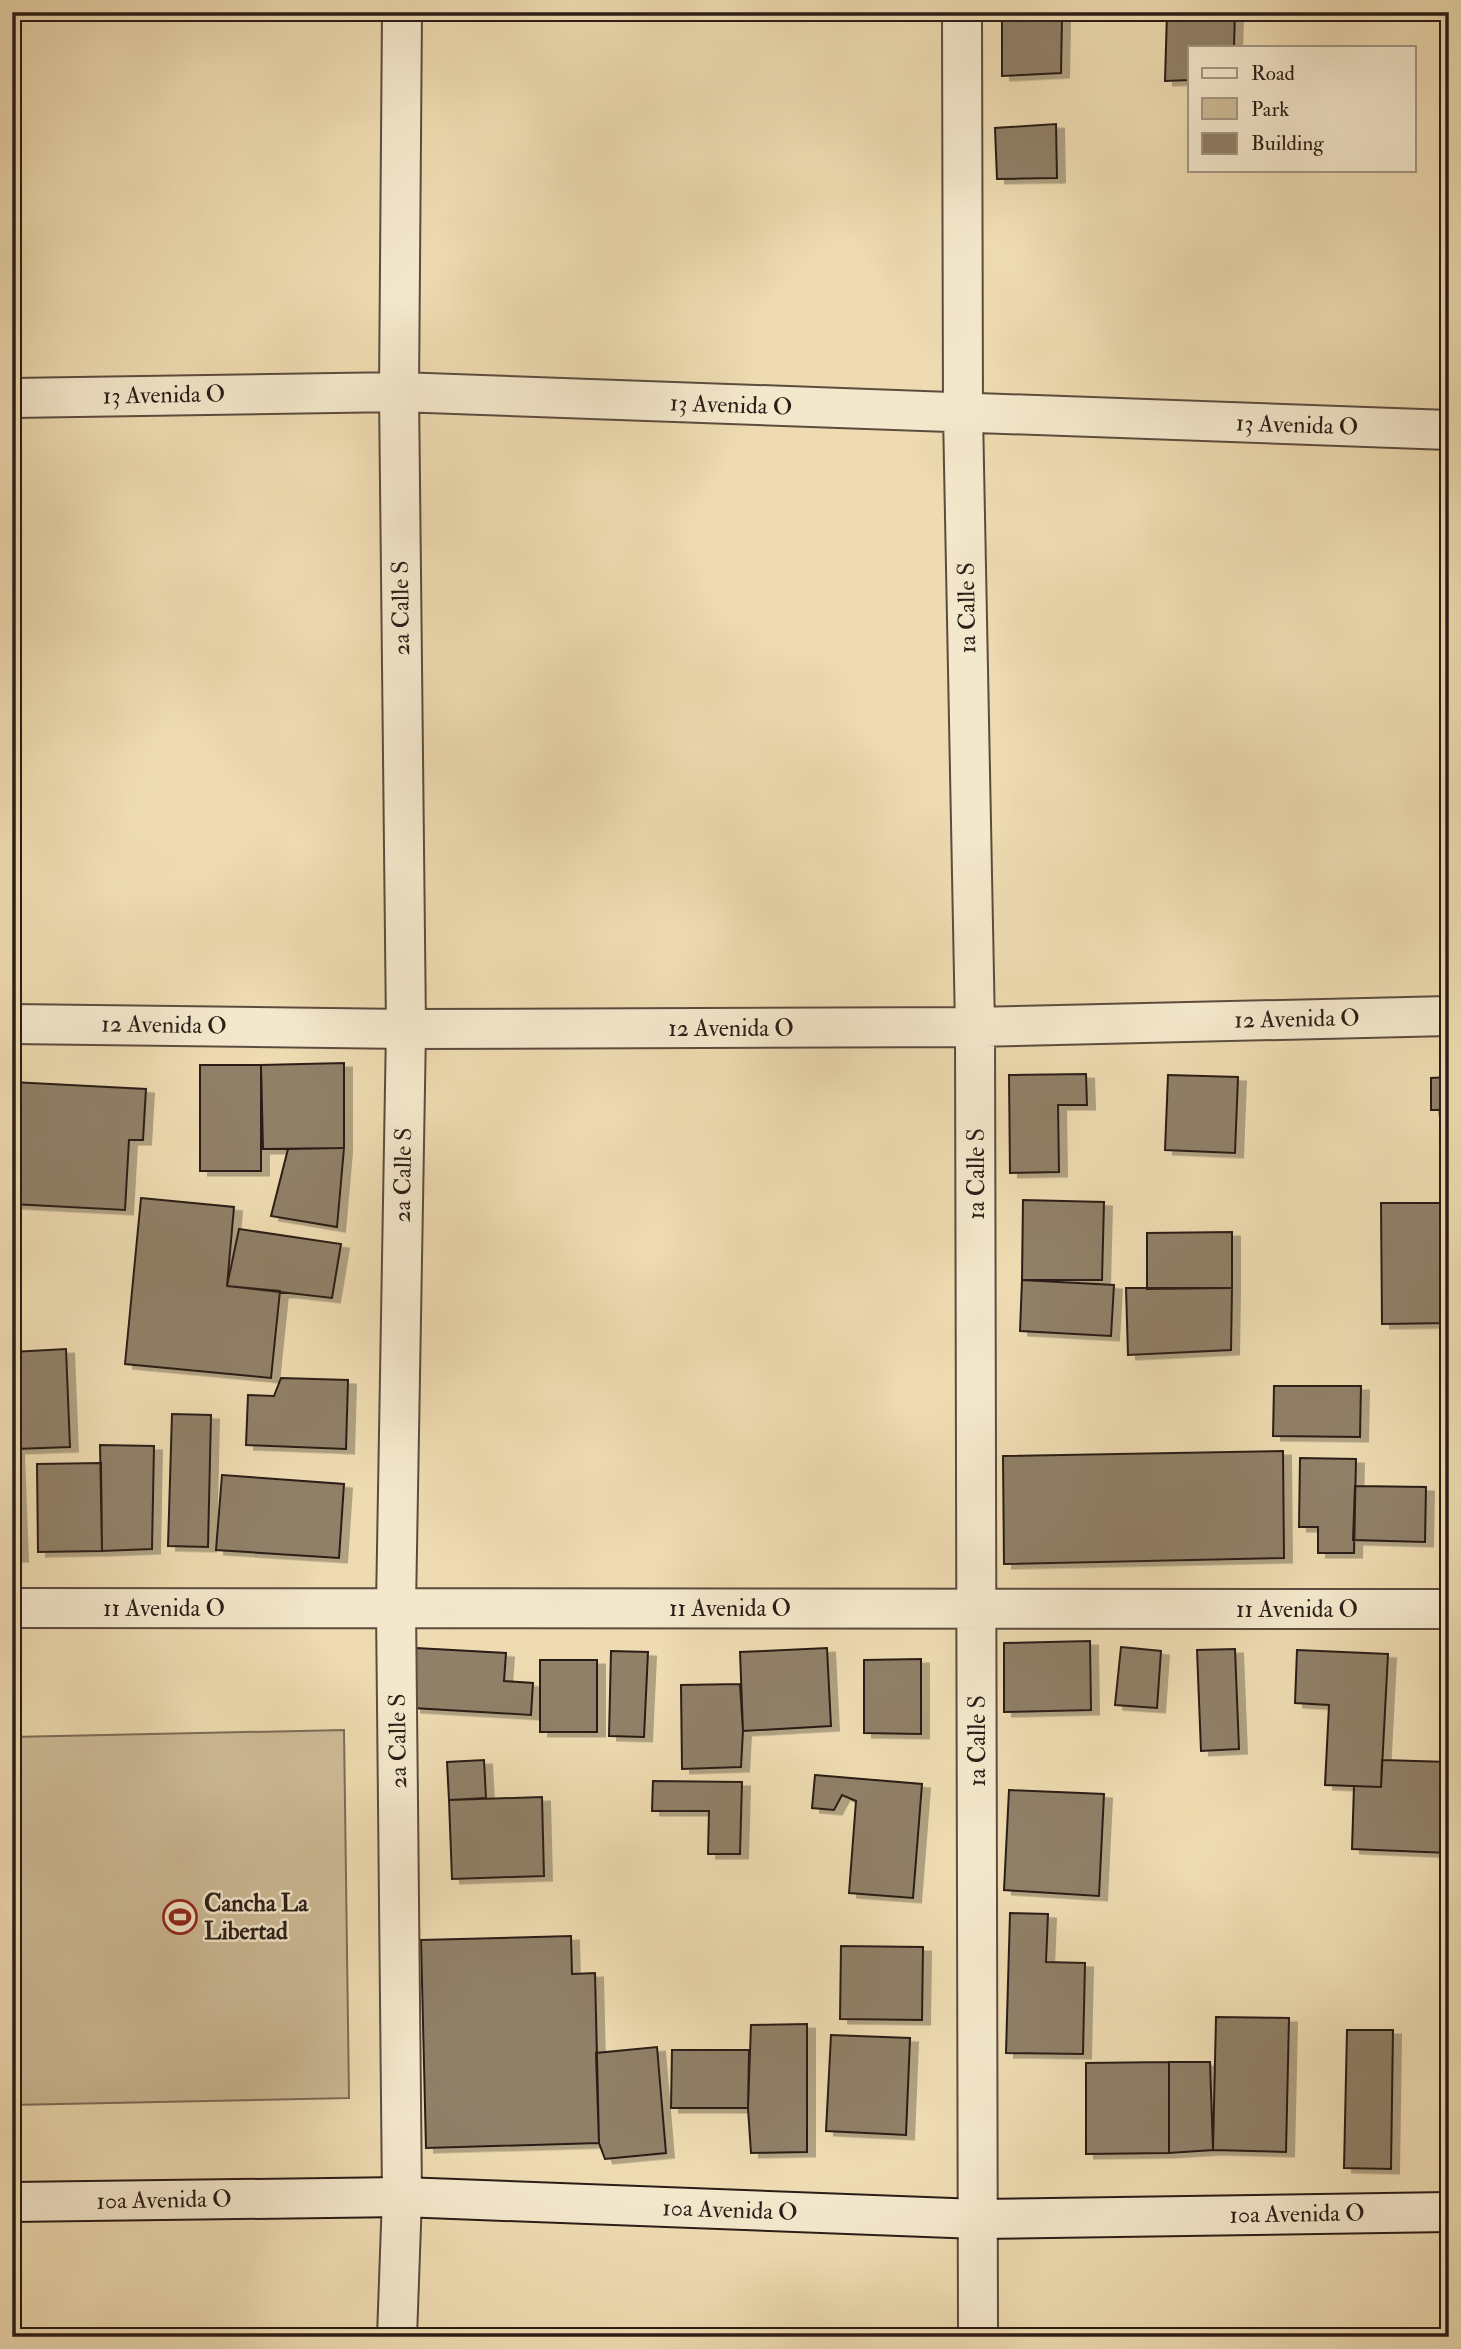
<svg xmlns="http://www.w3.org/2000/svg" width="1461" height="2349" font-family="'IM FELL Double Pica',serif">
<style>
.green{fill:#cdbb97;stroke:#7c6c57;stroke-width:2}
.building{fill:#908067;stroke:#2b1d17;stroke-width:2;filter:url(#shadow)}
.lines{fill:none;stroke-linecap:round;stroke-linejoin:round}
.street-casing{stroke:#5c4c3e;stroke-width:42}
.secondary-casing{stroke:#2b1d17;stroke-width:42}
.street{stroke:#f4e8cc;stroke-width:38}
.secondary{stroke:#f4e8cc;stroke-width:38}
.labels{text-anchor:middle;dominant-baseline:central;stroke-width:5;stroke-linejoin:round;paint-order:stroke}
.street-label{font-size:24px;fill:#2b1d17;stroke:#f4e8cc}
.poi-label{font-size:24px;font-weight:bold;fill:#2b1d17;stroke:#f4e8cc;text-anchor:start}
</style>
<defs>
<filter id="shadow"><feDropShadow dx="8" dy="4.5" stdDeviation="0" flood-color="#0004"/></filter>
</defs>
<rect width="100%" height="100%" fill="#eedbb1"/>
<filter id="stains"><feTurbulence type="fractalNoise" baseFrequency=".00286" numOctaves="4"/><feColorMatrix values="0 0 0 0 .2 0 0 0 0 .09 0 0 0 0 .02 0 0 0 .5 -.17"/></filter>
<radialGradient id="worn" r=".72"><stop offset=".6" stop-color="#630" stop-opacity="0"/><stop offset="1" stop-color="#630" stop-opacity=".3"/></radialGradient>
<path class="green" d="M344 1730 349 2098 12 2105V1737Z"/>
<path class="building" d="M1167 12H1235L1234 47H1190V80L1165 81Z
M1002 16 1062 17 1061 73 1002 76Z
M1056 124 1057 178 997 179 995 128Z
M344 1063V1148L263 1149 261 1065Z
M200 1065H261V1171H200Z
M1086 1074 1087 1105H1058L1059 1172 1010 1173 1009 1075Z
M1168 1075 1238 1077 1235 1153 1165 1150Z
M1449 1077V1110H1431V1078Z
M12 1082 146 1089 143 1140H129L125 1210 12 1204Z
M1445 1138 1449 1139V1190L1442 1189Z
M344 1148 337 1227 271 1216 288 1149Z
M141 1198 234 1207 227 1286 280 1291 271 1378 125 1364Z
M1023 1200 1104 1202 1102 1280H1022Z
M1381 1203H1447L1449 1323 1382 1324Z
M239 1229 341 1244 332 1298 227 1286Z
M1232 1232V1288L1147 1289V1233Z
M1022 1280 1114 1285 1111 1336 1020 1331Z
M1126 1288H1232L1231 1350 1128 1355Z
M66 1349 70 1447 16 1449 20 1557H12V1352Z
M281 1378 348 1380 346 1449 246 1445 248 1395 274 1396Z
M1274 1386H1361L1360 1437 1273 1436Z
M172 1414 211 1415 208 1547 168 1546Z
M100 1445 154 1446 152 1549 102 1551Z
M1283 1451 1284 1558 1004 1564 1003 1456Z
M1300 1458 1356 1459 1354 1553H1318V1527H1299Z
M101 1463 102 1551 38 1552 37 1464Z
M222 1475 344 1484 339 1558 216 1550Z
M1355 1486 1426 1487 1425 1542 1353 1540Z
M1090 1641 1091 1710 1004 1712V1643Z
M1121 1647 1161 1651 1157 1708 1115 1705Z
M416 1648 506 1653 504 1681 533 1683 531 1715 413 1708Z
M827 1648 831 1726 743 1731 740 1652Z
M1235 1649 1239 1749 1201 1751 1197 1650Z
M1297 1650 1388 1654 1381 1787 1325 1785 1329 1705 1295 1703Z
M611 1651 648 1652 644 1737 609 1736Z
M921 1659V1734L864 1733V1660Z
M540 1660H597V1732H540Z
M740 1684 743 1731 741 1767 682 1769 681 1685Z
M484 1760 486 1798 449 1800 447 1762Z
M1382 1760 1449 1762V1853L1352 1849 1354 1786 1381 1787Z
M815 1775 922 1784 913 1898 849 1893 856 1801 842 1795 834 1810 812 1808Z
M653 1781 742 1782 740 1854H708L709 1811H652Z
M1009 1790 1104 1794 1099 1896 1004 1890Z
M542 1797 544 1876 452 1879 449 1800Z
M1010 1913 1048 1914 1046 1962 1085 1963 1083 2054 1006 2053Z
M571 1936 572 1974 595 1973 599 2143 426 2148 421 1940Z
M841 1946 923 1947 922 2020 840 2019Z
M1216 2017 1289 2018 1286 2152 1213 2150Z
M807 2024V2152L751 2153 748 2108 751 2025Z
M1347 2030H1393L1391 2169 1344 2168Z
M831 2035 910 2038 906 2135 826 2131Z
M657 2047 666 2153 605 2159 599 2143 596 2053Z
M672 2050H749L748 2108H671Z
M1169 2062V2153L1086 2154V2063Z
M1169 2062H1210L1213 2150 1169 2153Z"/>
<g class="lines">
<g class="street-casing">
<path id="street" d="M962 12 963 414 975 1027 978 2337
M12 398 399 392 1449 430
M12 1024 406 1029 975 1027 1449 1016
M12 1608 1449 1609
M397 2337 402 2197 396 1607 406 1029 399 392 402 12"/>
</g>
<g class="secondary-casing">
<path id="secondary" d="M12 2202 402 2197 978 2219 1449 2212"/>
</g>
<use href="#street" class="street"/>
<use href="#secondary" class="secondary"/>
</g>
<defs>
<g id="stadium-ring" transform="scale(1.75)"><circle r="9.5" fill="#f4e8cc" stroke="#8f2418" stroke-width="1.5"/><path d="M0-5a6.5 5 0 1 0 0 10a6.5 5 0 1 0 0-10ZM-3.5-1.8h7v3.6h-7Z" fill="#8f2418"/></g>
</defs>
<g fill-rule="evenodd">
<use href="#stadium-ring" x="180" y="1917"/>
</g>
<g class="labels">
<g class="street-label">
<text transform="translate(164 395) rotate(-1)">13 Avenida O</text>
<text transform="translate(731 405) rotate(2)">13 Avenida O</text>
<text transform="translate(1297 425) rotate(2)">13 Avenida O</text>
<text transform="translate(401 608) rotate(-91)">2a Calle S</text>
<text transform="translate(967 608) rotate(-91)">1a Calle S</text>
<text transform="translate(1297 1019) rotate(-1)">12 Avenida O</text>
<text transform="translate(164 1025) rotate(1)">12 Avenida O</text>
<text x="731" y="1028">12 Avenida O</text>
<text transform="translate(976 1174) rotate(-90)">1a Calle S</text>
<text transform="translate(403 1175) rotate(-89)">2a Calle S</text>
<text x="164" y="1608">11 Avenida O</text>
<text x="730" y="1608">11 Avenida O</text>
<text x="1297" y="1609">11 Avenida O</text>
<text transform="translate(398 1741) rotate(-91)">2a Calle S</text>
<text transform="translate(977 1741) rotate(-90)">1a Calle S</text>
<text transform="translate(164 2200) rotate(-1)">10a Avenida O</text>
<text transform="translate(730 2210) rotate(2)">10a Avenida O</text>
<text transform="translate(1297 2214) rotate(-1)">10a Avenida O</text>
</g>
<g class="poi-label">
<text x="204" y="1903">Cancha La<tspan x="204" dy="28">Libertad</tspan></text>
</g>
</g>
<rect width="1461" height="2349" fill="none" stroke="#eedbb1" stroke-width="42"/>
<rect x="14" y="14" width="1433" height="2321" fill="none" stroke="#2b1d17" stroke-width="3.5"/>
<rect x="21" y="21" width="1419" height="2307" fill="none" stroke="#2b1d17" stroke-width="2"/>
<rect x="1188" y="46" width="228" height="126" fill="#f4e8cc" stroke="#a49784" stroke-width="2"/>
<rect x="1202" y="68" width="35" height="10" fill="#f4e8cc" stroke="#a49784" stroke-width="2"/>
<text x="1251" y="80" font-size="21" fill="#2b1d17">Road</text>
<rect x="1202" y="98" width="35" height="21" fill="#cdbb97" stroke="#a49784" stroke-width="2"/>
<text x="1251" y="116" font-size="21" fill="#2b1d17">Park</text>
<rect x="1202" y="133" width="35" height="21" fill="#908067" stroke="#a49784" stroke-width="2"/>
<text x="1251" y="150" font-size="21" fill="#2b1d17">Building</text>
<rect width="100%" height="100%" filter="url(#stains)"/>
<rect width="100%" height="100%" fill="url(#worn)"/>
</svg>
